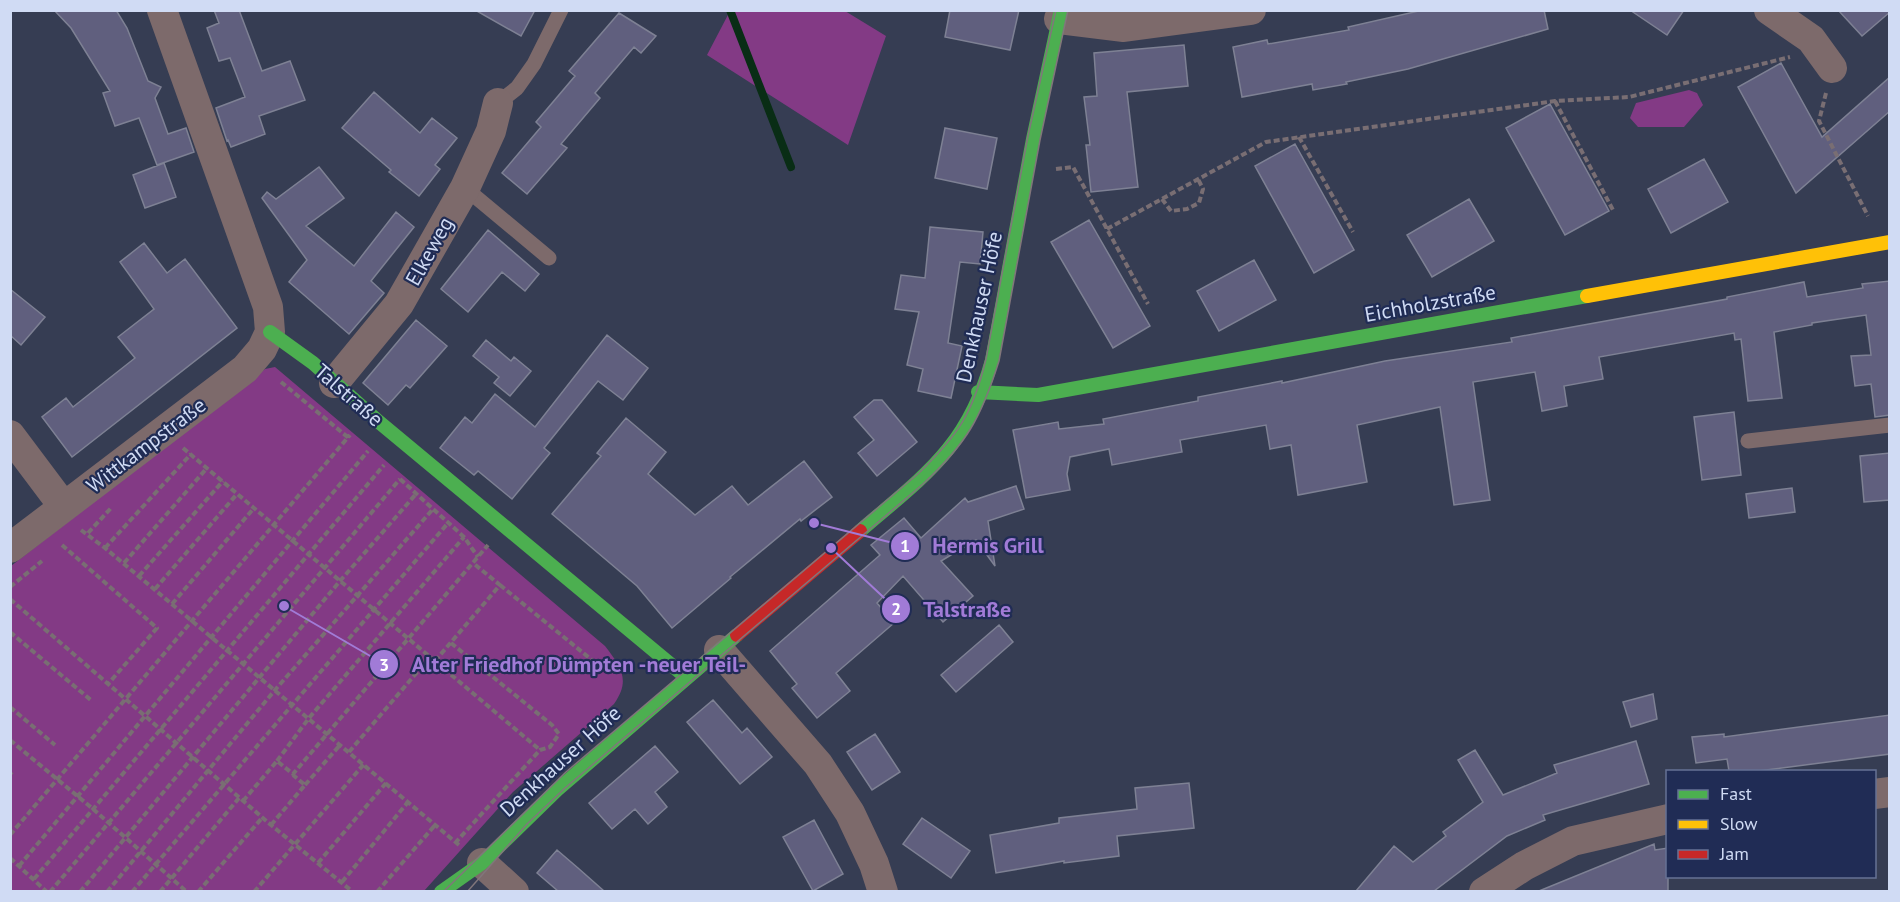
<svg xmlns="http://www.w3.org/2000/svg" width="1900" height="902" font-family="'PT Sans',sans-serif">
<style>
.green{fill:#833a85}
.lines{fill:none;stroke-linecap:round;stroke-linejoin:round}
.stream{stroke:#092d15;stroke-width:8}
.building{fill:#605f7e;stroke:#7e8194;stroke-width:1.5}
.path{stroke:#796e73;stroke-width:4;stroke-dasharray:6 3;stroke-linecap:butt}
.lane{stroke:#7d6a6b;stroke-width:15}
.street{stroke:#7d6a6b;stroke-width:30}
.fast{stroke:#4caf50;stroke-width:14}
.slow{stroke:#ffc107;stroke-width:14}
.jam{stroke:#c62828;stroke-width:14}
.tram{stroke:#81767b;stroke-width:1.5}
.labels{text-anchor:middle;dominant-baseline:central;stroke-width:4.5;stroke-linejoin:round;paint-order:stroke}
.street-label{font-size:21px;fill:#d0dbf4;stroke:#202c55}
.leader{fill:none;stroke:#a17bd7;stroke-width:2}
.callout-dot{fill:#a17bd7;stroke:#202c55;stroke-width:2}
.mark-label{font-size:18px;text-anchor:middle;font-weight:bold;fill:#fff}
.callout-label{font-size:22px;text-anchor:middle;font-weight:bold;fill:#a17bd7;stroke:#202c55;stroke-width:4.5;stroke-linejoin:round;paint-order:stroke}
</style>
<rect width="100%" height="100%" fill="#363d53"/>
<path class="green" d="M730 11H845L886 36 848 145 707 55Z
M1689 90 1697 93 1703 105 1684 127H1638L1630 118 1636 103Z
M275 367 605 646C621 667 631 680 614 704L513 792 424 891 11 892V566L265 369Z"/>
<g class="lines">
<path class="stream" d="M730 10 791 167"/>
</g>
<path class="building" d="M54 10H116L127 28 148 81 161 87 155 98 168 134 186 128 194 152 157 165 139 118 115 126 103 93 110 91 71 28Z
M214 10H239L262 71 290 61 305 100 259 116 265 134 231 147 228 140 227 141 216 108 245 97 230 58 219 61 207 28 219 23Z
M475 10H535L521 36Z
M950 10H1019L1010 50 945 37Z
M1423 10H1544L1548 29 1408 69 1346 82 1347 84 1313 90 1312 84 1242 97 1233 47 1267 40 1268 44 1349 30 1348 27Z
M1630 10H1684L1667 35Z
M1838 10H1890V12L1862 36Z
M619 13 656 36 641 53 634 47 595 93 600 98 561 144 567 148 527 194 502 173 541 127 536 122 575 76 569 71Z
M1184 45 1188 86 1127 92 1138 187 1091 192 1086 145H1090L1084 97 1097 96 1094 53Z
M1781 63 1822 137 1890 77V111L1796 193 1738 87Z
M374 92 420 133 432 118 457 138 435 165 440 169 419 196 389 172 391 170 342 128Z
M1550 104 1609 211 1565 235 1506 128Z
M945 128 997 138 987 189 935 178Z
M1295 144 1354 250 1314 273 1255 166Z
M1704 159 1728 202 1671 233 1648 189Z
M164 163 176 197 145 208 133 175Z
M319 167 344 198 306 226 354 266 396 212 414 227 371 281 384 293 349 334 289 282 307 260 262 198 267 192 276 199Z
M1469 199 1494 241 1432 277 1407 235Z
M1089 220 1150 326 1113 348 1051 242Z
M930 227 983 232 980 264 960 262 948 343 962 346 951 398 918 391 923 369 907 365 919 312 895 309 901 275 925 278Z
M488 230 539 274 525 291 502 272 468 312 441 289Z
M144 243 167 273 185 259 237 328 72 457 42 417 66 398 73 407 135 358 118 337 154 309 120 262Z
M1254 260 1276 300 1219 331 1197 291Z
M1890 281V415L1875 417 1871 384 1855 386 1851 356 1871 355 1866 315 1812 323V325L1774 332 1782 398 1748 401 1741 339 1735 340 1734 333 1599 357 1603 379 1564 386 1567 406 1542 411 1535 372 1473 382 1490 500 1454 505 1440 407 1357 425 1367 482 1298 495 1291 445 1270 449 1266 425 1180 440 1182 452 1112 465 1109 449 1070 457 1067 474 1070 490 1026 498 1013 430 1058 422 1059 429 1104 424 1103 419 1198 401V397L1282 381V383L1385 361 1512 342 1511 338 1727 299V297L1804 282 1807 297 1863 288 1862 284Z
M10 289 45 317 21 345 10 335Z
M416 320 447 346 410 388 406 385 388 405 363 383Z
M607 335 648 368 623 400 598 381 544 448 550 453 512 499 478 471 474 475 440 448 465 417 472 423 495 394 535 427Z
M486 340 511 361 514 357 531 371 510 396 494 383 499 377 473 356Z
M874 400H882L917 442 877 476 858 453 874 440 854 417Z
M1734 412 1741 475 1702 480 1694 417Z
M626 418 666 452 648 474 695 515 732 486 748 505 804 461 832 497 801 521 800 519 730 577 731 578 672 628 637 586 552 514 601 456 597 453Z
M1890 453V500L1864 502 1860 456Z
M1016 486 1024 509 988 521 995 566 976 540 941 561 973 596 943 622 903 576 877 603 894 623 836 673 850 691 817 718 792 688 797 684 770 651 880 555 871 545 904 518 921 538 965 498 968 502Z
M1792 488 1795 512 1749 518 1746 494Z
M999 625 1013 642 956 692 941 675Z
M1653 694 1657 719 1631 727 1623 702Z
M713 700 742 733 747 728 772 757 740 784 687 722Z
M1890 715V754L1758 771H1729L1727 759 1696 763 1692 737 1724 734V737Z
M875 734 900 772 872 790 847 752Z
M1636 741 1649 784 1543 815 1545 820 1507 836 1434 891H1356L1394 846 1413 862 1446 836 1443 832 1483 802 1458 760 1475 750 1503 795 1557 773 1554 765Z
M655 746 678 772 655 792 667 807 648 824 635 809 612 829 589 803Z
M1189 783 1194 828 1117 836 1119 856 1064 863V861L996 873 990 835 1059 823V818L1137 809 1135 788Z
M922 818 970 851 951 878 903 844Z
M814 820 843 874 813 891 783 837Z
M1654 844 1655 850 1668 848V891H1539Z
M557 850 578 868 604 891H558L537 873Z"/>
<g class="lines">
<path class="path" d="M1826 93 1819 121 1868 216
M1555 101 1613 210
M1299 137 1353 232
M1056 169 1073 167 1148 304
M1162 199 1171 211 1187 209 1199 203 1203 189 1198 179
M1107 229 1266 142 1555 101 1629 97 1790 57
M281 382 350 439
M183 448 540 750
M400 479 464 537 478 557
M81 530 105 548 459 845
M88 533 112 507
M62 545 157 628 108 684
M105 548 191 454
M124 563 207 468
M139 576 223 481
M500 585 598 665
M10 587 42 561
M155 589 237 494
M10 599 271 825 353 892
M172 604 254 508
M10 632 92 701
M451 643 552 725 559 734 550 747 540 750 456 842
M435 661 500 585 473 563
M10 707 55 745
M10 740 93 809 187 892
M349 752 430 657
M277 761 309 718 464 537
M10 774 12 772
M305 785 340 745
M243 801 277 761 293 774 488 545
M271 825 305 785 293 775
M10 835 350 435
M10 858 47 892
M318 863 386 783
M19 866 368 451
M34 879 384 465
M342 882 408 802
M50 892 400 479
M80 892 340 581 416 494
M107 892 275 690 433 509
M132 892 448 523
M160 892 239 798
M198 892 262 818
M254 892 364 764
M377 892 436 824"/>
<path class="lane" d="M498 103 517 88 534 64 561 10
M465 188 549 258
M1748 441 1890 425"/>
<path class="street" d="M1769 10 1811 39 1832 68
M1059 19 1124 27 1251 10
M334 383 399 304 465 188 491 131 498 103
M10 435 64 507
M10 548 245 369 262 349 270 332 268 307 162 10
M719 650 818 764 850 813 874 864 883 892
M1874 794 1890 792
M482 863 514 892
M1484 892 1524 866 1573 841 1668 819"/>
<path class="fast" d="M270 332 313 363 379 422 687 678
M978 392 1038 395 1587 296
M860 531C925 475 968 447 992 360L1033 139 1061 10
M441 892 482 863 557 790 737 635"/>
<path class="slow" d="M1587 296 1890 242"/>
<path class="jam" d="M737 635 860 531"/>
<path class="tram" d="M443 892 566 772 919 473C959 434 973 413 986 359L1028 136 1056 10
M467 892 527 824 565 788 923 484C967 443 981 418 999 361L1040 140 1068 10"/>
</g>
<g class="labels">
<g class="street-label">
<text transform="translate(429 251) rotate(-61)">Elkeweg</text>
<text transform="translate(1430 303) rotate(-10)">Eichholzstraße</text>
<text transform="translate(979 307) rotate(-78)">Denkhauser Höfe</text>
<text transform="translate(349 395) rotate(41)">Talstraße</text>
<text transform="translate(146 445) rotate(-37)">Wittkampstraße</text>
<text transform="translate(560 761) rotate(-42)">Denkhauser Höfe</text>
</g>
</g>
<path class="leader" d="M814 523L905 546M831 548L896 609M284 606L384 664"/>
<g class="callout-dot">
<circle cx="814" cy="523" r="6"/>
<circle cx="831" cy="548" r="6"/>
<circle cx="284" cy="606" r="6"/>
<circle cx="905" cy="546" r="15"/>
<circle cx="896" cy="609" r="15"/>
<circle cx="384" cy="664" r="15"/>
</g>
<g class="mark-label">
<text x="905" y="552">1</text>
<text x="896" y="615">2</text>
<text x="384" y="671">3</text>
</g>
<g class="callout-label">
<text x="988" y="553">Hermis Grill</text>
<text x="967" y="617">Talstraße</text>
<text x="579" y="672">Alter Friedhof Dümpten -neuer Teil-</text>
</g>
<rect width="1900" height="902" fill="none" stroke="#d0dbf4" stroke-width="24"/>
<rect x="1666" y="770" width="210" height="108" fill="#202c55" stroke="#667295" stroke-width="1.5"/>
<rect x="1678" y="790" width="30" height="9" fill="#4caf50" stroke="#667295" stroke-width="1.5"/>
<text x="1720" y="800" font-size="18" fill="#d0dbf4">Fast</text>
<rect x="1678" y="820" width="30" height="9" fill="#ffc107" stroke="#667295" stroke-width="1.5"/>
<text x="1720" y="830" font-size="18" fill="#d0dbf4">Slow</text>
<rect x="1678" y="850" width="30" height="9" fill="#c62828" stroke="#667295" stroke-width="1.5"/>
<text x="1720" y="860" font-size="18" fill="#d0dbf4">Jam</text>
</svg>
